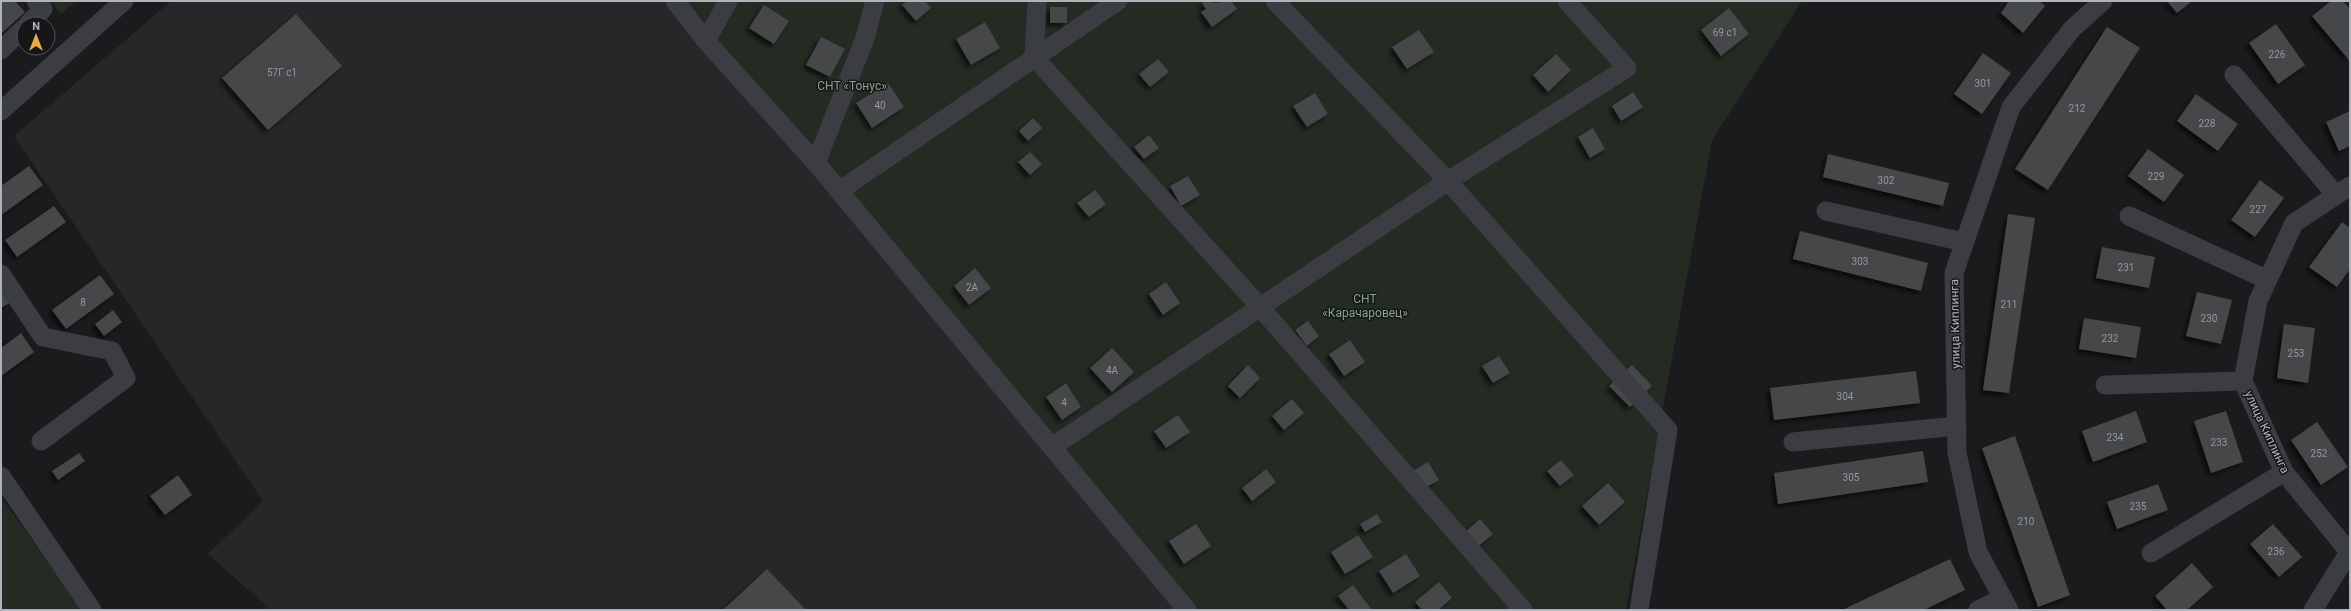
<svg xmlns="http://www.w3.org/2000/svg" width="2351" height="611" font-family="Roboto,sans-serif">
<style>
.built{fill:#27272a}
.green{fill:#232b23}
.building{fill:#45464a;filter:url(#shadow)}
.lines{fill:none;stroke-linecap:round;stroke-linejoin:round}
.minor{stroke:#3c3d42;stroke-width:19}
.labels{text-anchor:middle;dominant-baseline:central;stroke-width:3;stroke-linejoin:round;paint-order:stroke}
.number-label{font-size:10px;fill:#9498a0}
.park-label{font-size:12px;fill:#86a687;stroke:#161618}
.street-label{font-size:12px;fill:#aeb3bc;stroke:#161618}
</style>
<defs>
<filter id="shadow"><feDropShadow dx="-3.5" dy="3.5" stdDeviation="2" flood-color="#0009"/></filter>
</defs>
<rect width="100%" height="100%" fill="#1b1b1d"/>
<path class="built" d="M171 1H670L1177 610H271L208 554 263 501 14 136Z"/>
<path class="green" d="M50 1H76L61 14Z
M670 1H1802L1712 140 1626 610H1194Z
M1 497 83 610H1Z"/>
<path class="building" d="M1 1H15L25 12 1 34Z
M907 1H925L931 8 916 21 902 5Z
M1205 1 1215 3 1231 1 1237 9 1212 27 1201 12 1206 9 1202 3Z
M2009 1H2039L2045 6 2023 33 2001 13Z
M2167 1H2192L2177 13Z
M2331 1H2343L2350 9 2349 60 2312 16Z
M764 5 789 21 774 44 749 28Z
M1050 7H1067V23H1050Z
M1729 8 1749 34 1721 56 1701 30Z
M296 14 342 66 268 130 222 78Z
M985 22 1000 48 971 65 956 39Z
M2276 24 2305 65 2278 84 2249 43Z
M2107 27 2140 48 2048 190 2015 169Z
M1419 30 1434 52 1407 69 1392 47Z
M821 37 845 49 830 77 806 65Z
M1983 53 2011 73 1982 114 1954 94Z
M1556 54 1571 70 1548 92 1533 75Z
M1158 59 1169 72 1150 87 1139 74Z
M888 83 904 107 872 128 856 103Z
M1633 92 1643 107 1621 121 1612 106Z
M1315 93 1328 114 1307 127 1293 106Z
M2196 94 2238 124 2218 151 2177 121Z
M2350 111V146L2339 151 2326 122Z
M1033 118 1042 128 1028 141 1019 131Z
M1593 128 1605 149 1590 158 1578 137Z
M1149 135 1159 148 1144 159 1134 147Z
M2148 149 2184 175 2164 202 2128 176Z
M1030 152 1042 164 1030 175 1018 162Z
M1828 154 1949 183 1943 206 1823 177Z
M29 166 43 185 1 215V186Z
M1188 176 1200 195 1181 206 1170 186Z
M2260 180 2284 198 2255 237 2231 220Z
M1095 190 1106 204 1089 217 1077 203Z
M54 206 66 222 17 257 5 240Z
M2008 214 2035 218 2009 393 1983 390Z
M2342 222 2350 228V269L2337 287 2309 267Z
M1800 231 1928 263 1921 291 1793 259Z
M2102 247 2155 257 2149 288 2096 278Z
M975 268 991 288 969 305 954 286Z
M100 275 114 294 66 329 52 310Z
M1166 282 1180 303 1163 315 1149 294Z
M1 291 9 303 1 308Z
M2197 292 2232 300 2221 344 2186 336Z
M113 310 122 322 104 336 95 324Z
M2084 318 2141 327 2136 358 2079 349Z
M1308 321 1319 336 1307 346 1295 330Z
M2284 324 2315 328 2308 383 2277 378Z
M21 333 34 352 1 376V348Z
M1350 340 1365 362 1344 376 1329 354Z
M1112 348 1134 372 1112 392 1090 368Z
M1499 356 1510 373 1493 383 1482 366Z
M1248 365 1260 378 1240 398 1228 386Z
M1632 365 1652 386 1630 407 1609 386Z
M1916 371 1920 403 1774 420 1770 388Z
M1066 383 1081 407 1062 420 1046 397Z
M1292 399 1304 413 1284 430 1272 416Z
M2136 411 2147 442 2093 462 2082 431Z
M2226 411 2243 462 2211 473 2194 421Z
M1178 415 1190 432 1166 448 1154 431Z
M2317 422 2348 467 2321 485 2291 440Z
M2015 436 2070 595 2038 607 1982 448Z
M1923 451 1928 482 1778 504 1774 473Z
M79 453 85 461 58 480 52 471Z
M1561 460 1574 475 1560 486 1547 471Z
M1428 462 1439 480 1420 491 1409 473Z
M1266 469 1276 482 1252 501 1242 488Z
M178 475 192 495 165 515 150 496Z
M1608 483 1625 502 1599 525 1582 506Z
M2158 484 2168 510 2117 529 2107 502Z
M1377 514 1382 522 1365 532 1360 524Z
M1480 519 1493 534 1476 548 1464 533Z
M1196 524 1211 546 1184 564 1169 541Z
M2273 524 2302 557 2279 577 2250 544Z
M1358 535 1373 557 1345 574 1331 552Z
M1406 554 1420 576 1393 593 1379 571Z
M1950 559 1965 590 1924 610H1842Z
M2192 563 2213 587 2187 610H2167L2155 596Z
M767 569 806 610H723Z
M1439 582 1452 598 1438 610H1422L1415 602Z
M1353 585 1372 610H1349L1338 596Z"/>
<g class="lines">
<path class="minor" d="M675 1 706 41 816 163 1187 610
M1037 1 1034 57 1261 308 1523 610
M1275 1 1448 181 1668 430 1639 610
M28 24 43 9 36 1
M706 41 728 1
M1 50 24 28
M2234 75 2336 195
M1 111 124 1
M816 163 865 38 875 1
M2350 186 2294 223 2258 301 2243 381 2284 472 2350 553
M839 191 1118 1
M1826 211 1964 242
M2129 216 2268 280
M1 274 43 337 112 351 126 378 41 441
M2105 385 2243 381
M1793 442 1957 426
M1052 447 1448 181 1627 68 1567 1
M1 476 92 610
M2151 553 2284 472
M1978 610 2003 598
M2009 610 1978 552 1957 453 1954 273 2011 107 2072 29 2103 1
M2313 610 2349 552"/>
</g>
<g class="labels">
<g class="number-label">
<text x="1725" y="32">69 с1</text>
<text x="2277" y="54">226</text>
<text x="282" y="72">57Г с1</text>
<text x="1983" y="83">301</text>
<text x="880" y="105">40</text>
<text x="2077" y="108">212</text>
<text x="2207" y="123">228</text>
<text x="2156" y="176">229</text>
<text x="1886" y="180">302</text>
<text x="2258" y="209">227</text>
<text x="1860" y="261">303</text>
<text x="2126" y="267">231</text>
<text x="972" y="287">2А</text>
<text x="83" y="302">8</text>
<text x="2009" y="304">211</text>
<text x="2209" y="318">230</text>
<text x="2110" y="338">232</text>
<text x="2296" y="353">253</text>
<text x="1112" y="370">4А</text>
<text x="1845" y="396">304</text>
<text x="1064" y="402">4</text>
<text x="2115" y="437">234</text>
<text x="2219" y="442">233</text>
<text x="2319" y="453">252</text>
<text x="1851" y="477">305</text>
<text x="2138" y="506">235</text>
<text x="2026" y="521">210</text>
<text x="2276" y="551">236</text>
</g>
<g class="park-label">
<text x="852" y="86">СНТ «Тонус»</text>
<text x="1365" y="299">СНТ<tspan x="1365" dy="14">«Карачаровец»</tspan></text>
</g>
<g class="street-label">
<text transform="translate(1955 324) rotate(-91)">улица Киплинга</text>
<text transform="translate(2267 432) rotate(65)">улица Киплинга</text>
</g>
</g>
<rect width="2351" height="611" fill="none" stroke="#aeb3bc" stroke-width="4"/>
<g transform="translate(36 36)"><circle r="19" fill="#161618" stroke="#53555a"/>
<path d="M0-3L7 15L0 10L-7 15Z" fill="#ebac45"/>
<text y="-6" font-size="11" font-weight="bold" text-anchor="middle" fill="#aeb3bc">N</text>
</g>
</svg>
